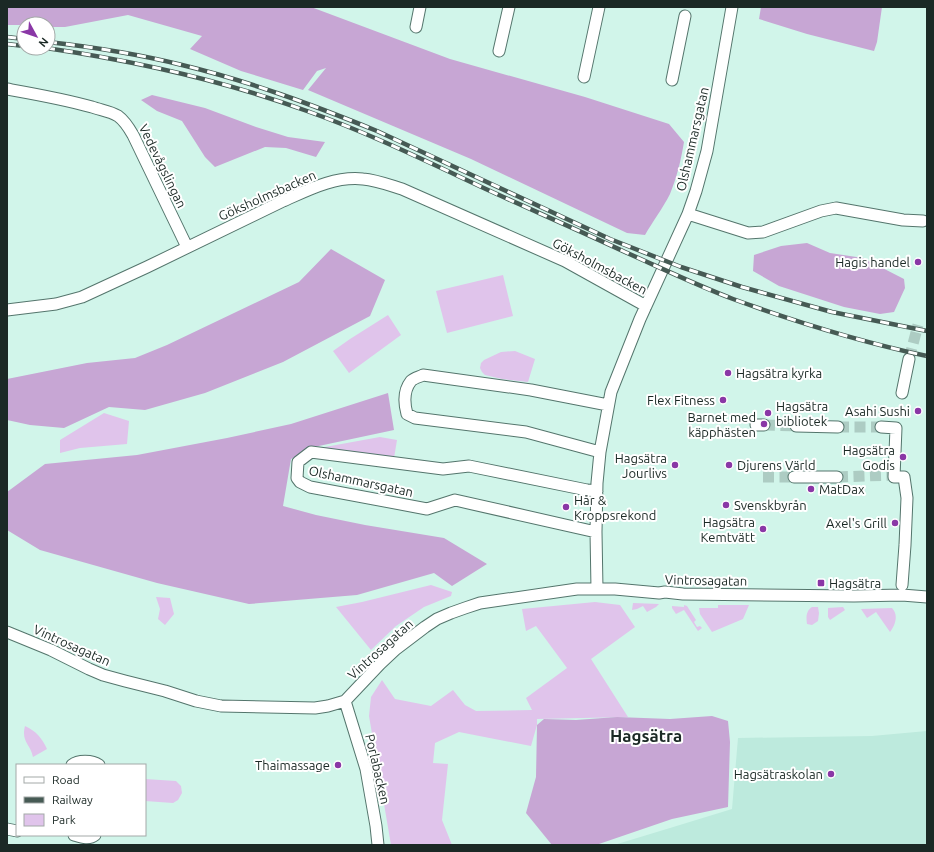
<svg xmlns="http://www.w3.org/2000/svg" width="934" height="852" font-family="Ubuntu,sans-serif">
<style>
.built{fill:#bdeadd}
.green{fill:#e0c4eb}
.forest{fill:#c7a6d4}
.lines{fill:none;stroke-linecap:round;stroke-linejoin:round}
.street-tunnel{stroke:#adccc3;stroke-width:11;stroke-dasharray:11 5.5;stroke-linecap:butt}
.street-casing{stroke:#54756c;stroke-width:13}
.street{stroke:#fff;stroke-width:11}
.rail-casing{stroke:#465a54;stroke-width:4.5}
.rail{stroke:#fff;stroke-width:3;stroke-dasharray:9;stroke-linecap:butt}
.poi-dot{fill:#8a37a6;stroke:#fff;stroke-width:1.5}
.labels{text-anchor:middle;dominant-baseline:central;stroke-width:4;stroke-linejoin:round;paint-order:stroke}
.street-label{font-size:13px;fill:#1b2925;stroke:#fff}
.poi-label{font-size:13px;fill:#1b2925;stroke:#fff;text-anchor:end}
.district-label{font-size:17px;font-weight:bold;fill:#1b2925;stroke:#fff}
</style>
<rect width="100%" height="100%" fill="#d1f5ea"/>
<path class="built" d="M927 731V845H614L670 828 732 809 738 738 872 736Z"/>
<path class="green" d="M503 275 513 316 447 333 436 291Z
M388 315 401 335 349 373 333 351 350 339Z
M515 351 535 359 528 382 502 379 485 375 482 372 480 368 481 363 484 360 501 352Z
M104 413 129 421 127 444 80 448 60 453V440Z
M380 437 397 440 394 458 381 455 324 448 325 447Z
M431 585 452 592 451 596 424 607 396 626 371 650 336 607 362 602Z
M156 597 170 598 174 614 165 625 158 619 160 609Z
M595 602 620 605 635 627 591 659 628 717 537 719V725L531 746 459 732 435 743 433 763 448 764 442 820 452 845H391L369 716 371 697 382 680 395 699 431 706 453 690 465 705 476 711 532 710 526 698 567 668 536 626 526 631 522 609Z
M633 603 659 604 656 607 647 612 643 606 637 609 632 610Z
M684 605 687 606 696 620 694 622 697 627 700 626 702 628 698 631 684 610 676 614 672 608V606L684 607Z
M718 605H749L743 619 712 632 700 614 699 608H718Z
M812 607H818L819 613 818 621 812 625 807 624C806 617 806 611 812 607Z
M843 607 845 610 830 620 828 617V608Z
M892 608C899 615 895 626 890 632L876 612 867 618 861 609Z
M25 726C36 731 42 738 47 749L33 757C30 743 21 742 25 726Z
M145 779 176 781 181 786 182 793 178 800 173 803 145 801Z"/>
<path class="forest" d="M7 7H311L450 59 585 97 669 124 684 142C681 160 677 177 670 194 663 208 653 221 645 235L627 233 471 159 308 90 326 68 317 71 303 90 241 71 190 49 202 36 128 15 65 27H48V24H24V25H7Z
M761 7H882L877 42 874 51 807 34 759 19Z
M152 95 205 108 256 127 288 137 325 142 316 157 286 148 265 147 215 167 205 157 182 121 157 111 141 100Z
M807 243 830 253 863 258 904 279 905 288 894 312 880 314 844 307 779 286 753 271 754 255 781 246Z
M331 249 385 280 370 316 283 362 205 393 145 410 109 407 64 428 30 425 7 420V379L87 363 135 358 167 345 299 282Z
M388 393 394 430 314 447 291 459 283 506 316 515 365 525 444 538 487 564 452 586 434 573 357 595 249 604 157 583 40 550 7 530V492L45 464 137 455 227 438 291 424Z
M712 716 728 721 730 742 728 807 672 819 596 845H552L526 813 536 777 537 725 544 719 576 720 617 717 670 719Z"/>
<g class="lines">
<path class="street-tunnel" d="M909 359 918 325
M764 425 796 426
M838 427H881
M763 477H794
M837 477 894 475"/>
<g class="street-casing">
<path id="street" d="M416 27 420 7
M499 51 509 7
M584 77 599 7
M672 80 685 16
M7 89C35 94 64 99 92 107 100 110 110 111 118 116 125 121 129 128 133 135L187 247
M688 214 748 233 763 232 821 211 836 208 903 220 923 221
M7 310 56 304 82 297 147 267 283 201C308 190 334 176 363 179 376 180 389 185 402 189L565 261 646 306
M902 393 909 359
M756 425H764
M796 426 838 427
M881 427 896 428 894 477H904
M600 452 526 432 415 418 407 414C404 403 403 391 411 381 414 378 419 377 423 375L531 390 608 405
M794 477H837
M596 532 455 500 427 509 310 487 300 482 297 478 298 462 311 452 443 469 469 466 587 490 597 491
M902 585 905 545 907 498 904 477
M597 589 596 532 597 483 600 452 611 392 640 319 688 214 696 191 707 151 732 7
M7 632 51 650 89 669 103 675 125 681 165 691 196 701 221 706 315 708 328 706 345 701 380 664 396 649 425 627 437 619 451 613 465 608 480 603 577 589H615L659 593 665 592 683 594 854 596 902 595 927 597
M345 701 366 769 376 826 378 845
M72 765C78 760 92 760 99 765
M7 829 17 831
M74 835C81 837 89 840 95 835"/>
</g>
<use href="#street" class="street"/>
<g class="rail-casing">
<path id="rail" d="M7 37 24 39
M48 42C93 47 138 54 182 65 249 81 313 105 377 131L610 239 681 267 742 287 832 312 927 331
M7 44 24 46
M46 48C135 61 222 80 307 111 369 133 428 162 488 190 534 211 580 231 625 252 661 268 696 285 733 299 796 322 861 342 927 356"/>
</g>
<use href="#rail" class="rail"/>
</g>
<g class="poi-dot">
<circle cx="918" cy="262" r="4"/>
<circle cx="728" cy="373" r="4"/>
<circle cx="723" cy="400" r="4"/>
<circle cx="918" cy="411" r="4"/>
<circle cx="768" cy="413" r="4"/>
<circle cx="764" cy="424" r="4"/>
<circle cx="903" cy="457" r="4"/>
<circle cx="675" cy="465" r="4"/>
<circle cx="729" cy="465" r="4"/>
<circle cx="811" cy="489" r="4"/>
<circle cx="726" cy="505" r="4"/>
<circle cx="566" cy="507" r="4"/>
<circle cx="895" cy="523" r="4"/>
<circle cx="763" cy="529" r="4"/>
<rect x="817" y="579" width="8" height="8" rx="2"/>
<circle cx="338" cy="765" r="4"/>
<circle cx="831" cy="774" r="4"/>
</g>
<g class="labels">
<g class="street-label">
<text transform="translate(692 139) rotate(-77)">Olshammarsgatan</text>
<text transform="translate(163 166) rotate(64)">Vedevågslingan</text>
<text transform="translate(267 195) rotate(-24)">Göksholmsbacken</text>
<text transform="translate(600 266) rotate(28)">Göksholmsbacken</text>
<text transform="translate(361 481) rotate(12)">Olshammarsgatan</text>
<text transform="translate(706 580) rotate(1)">Vintrosagatan</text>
<text transform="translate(72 645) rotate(24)">Vintrosagatan</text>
<text transform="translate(380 649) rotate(-42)">Vintrosagatan</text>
<text transform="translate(378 769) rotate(77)">Porlabacken</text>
</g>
<g class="poi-label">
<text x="910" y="262">Hagis handel</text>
<text x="736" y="373" text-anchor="start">Hagsätra kyrka</text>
<text x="715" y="400">Flex Fitness</text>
<text x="776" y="406" text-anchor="start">Hagsätra<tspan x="776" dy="15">bibliotek</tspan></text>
<text x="910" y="411">Asahi Sushi</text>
<text x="756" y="417">Barnet med<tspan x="756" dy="15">käpphästen</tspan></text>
<text x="895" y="450">Hagsätra<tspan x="895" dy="15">Godis</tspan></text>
<text x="667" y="458">Hagsätra<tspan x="667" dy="15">Jourlivs</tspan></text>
<text x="737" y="465" text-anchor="start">Djurens Värld</text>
<text x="819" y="489" text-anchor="start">MatDax</text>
<text x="574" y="500" text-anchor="start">Hår &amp;<tspan x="574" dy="15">Kroppsrekond</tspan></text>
<text x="734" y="505" text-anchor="start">Svenskbyrån</text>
<text x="755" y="522">Hagsätra<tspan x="755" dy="15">Kemtvätt</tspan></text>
<text x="887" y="523">Axel's Grill</text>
<text x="829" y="583" text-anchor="start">Hagsätra</text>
<text x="330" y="765">Thaimassage</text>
<text x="823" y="774">Hagsätraskolan</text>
</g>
<g class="district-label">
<text x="646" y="735">Hagsätra</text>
</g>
</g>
<rect width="934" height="852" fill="none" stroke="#1b2925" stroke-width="16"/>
<rect x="16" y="764" width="130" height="72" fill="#ffffff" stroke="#a4a9a8"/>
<rect x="24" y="777" width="20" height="6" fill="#ffffff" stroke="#a4a9a8"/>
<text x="52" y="784" font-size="12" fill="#1b2925">Road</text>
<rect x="24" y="797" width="20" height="6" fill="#465a54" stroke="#a4a9a8"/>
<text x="52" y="804" font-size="12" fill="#1b2925">Railway</text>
<rect x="24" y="814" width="20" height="12" fill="#e0c4eb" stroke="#a4a9a8"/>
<text x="52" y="824" font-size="12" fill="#1b2925">Park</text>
<g transform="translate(36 36) rotate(130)"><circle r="19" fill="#ffffff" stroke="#a4a9a8"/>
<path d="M0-3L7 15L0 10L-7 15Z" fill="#8a37a6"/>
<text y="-6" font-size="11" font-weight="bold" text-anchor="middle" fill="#1b2925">N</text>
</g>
</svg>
